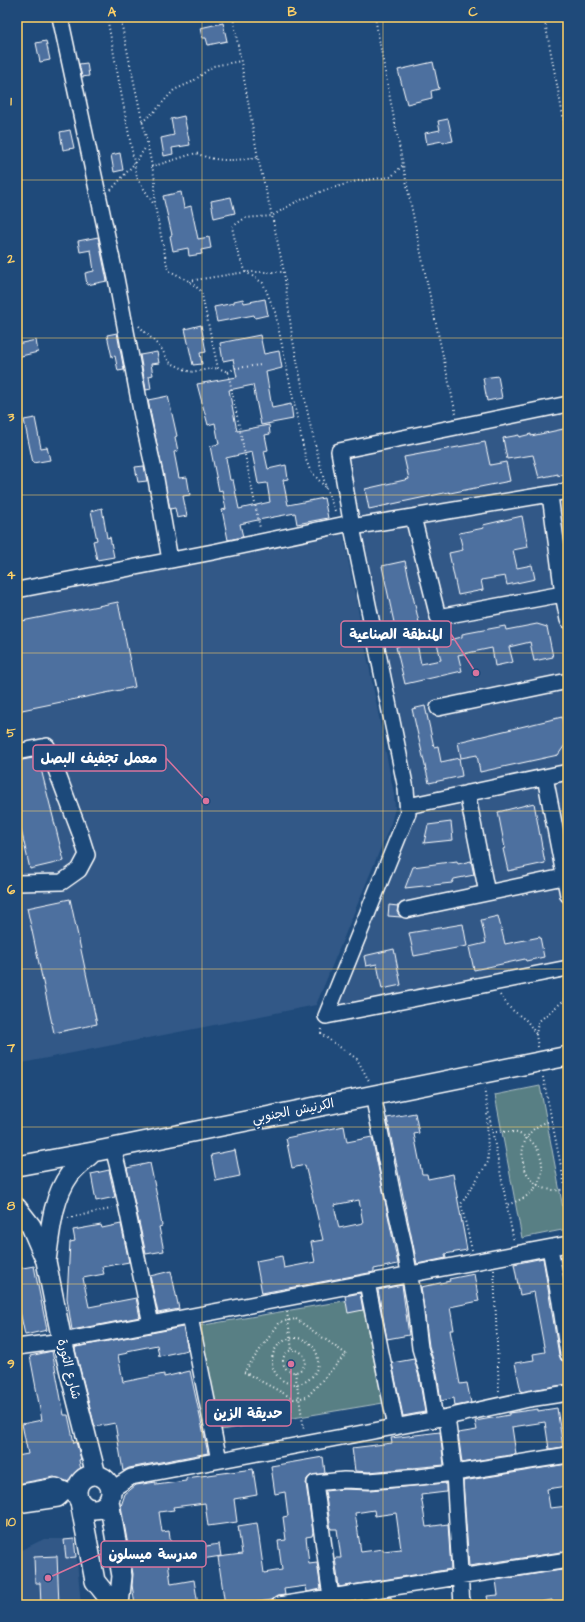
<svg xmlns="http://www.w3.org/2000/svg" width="585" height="1622" font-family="'Architects Daughter','Playpen Sans Arabic',sans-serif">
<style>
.built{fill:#315887}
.green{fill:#597f84;stroke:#acbfc2}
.building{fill:#4e709f;stroke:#fff;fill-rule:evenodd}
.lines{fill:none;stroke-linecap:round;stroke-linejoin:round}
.minor-casing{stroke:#fff;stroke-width:18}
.major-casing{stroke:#fff;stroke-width:22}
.path{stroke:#fff;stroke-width:2;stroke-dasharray:1 3;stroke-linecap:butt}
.minor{stroke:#1f4a7a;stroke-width:15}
.major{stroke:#1f4a7a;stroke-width:19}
.grid{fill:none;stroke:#ffd166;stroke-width:1;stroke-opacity:0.55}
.labels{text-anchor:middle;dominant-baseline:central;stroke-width:4;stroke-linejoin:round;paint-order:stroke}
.street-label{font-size:13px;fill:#fff;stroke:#1f4a7a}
.leader{fill:none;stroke:#da749d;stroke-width:1.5}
.callout-dot{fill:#da749d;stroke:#1f4a7a;stroke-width:1.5}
.callout{fill:#1f4a7a;stroke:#da749d;stroke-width:1.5}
.callout-label{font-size:14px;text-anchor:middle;font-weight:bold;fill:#fff}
.neatline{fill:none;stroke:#ffd166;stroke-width:1.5}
.grid-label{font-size:13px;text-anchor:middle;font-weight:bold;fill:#ffd166}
</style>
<rect width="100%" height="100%" fill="#1f4a7a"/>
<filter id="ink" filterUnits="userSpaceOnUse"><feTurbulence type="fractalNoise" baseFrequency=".025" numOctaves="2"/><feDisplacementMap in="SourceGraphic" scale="8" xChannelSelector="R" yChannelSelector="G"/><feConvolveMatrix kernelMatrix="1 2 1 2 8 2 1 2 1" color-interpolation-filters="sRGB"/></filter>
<g filter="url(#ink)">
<path class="built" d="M568 407V974L329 1024 414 814 339 451Z
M343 533 394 794 395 808 391 823 316 1005 17 1064V599Z
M44 1539H75L81 1605H17V1552Z"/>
<path class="green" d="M540 1086 567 1229 522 1238 495 1095Z
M361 1298 383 1403 221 1430 198 1326Z"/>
<path class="building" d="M223 23 227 41 208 45 206 38H202L200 28Z
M46 41 50 60 40 62 36 43Z
M433 62 439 89 431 91 432 98 407 104 398 70Z
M87 63 89 76 82 77 79 64Z
M184 116 190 145 172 148 173 154 164 156 161 138 174 135 171 119Z
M448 119 453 141 443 143 442 141 427 144 425 133 440 130 438 121Z
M70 130 74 148 63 150 60 132Z
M120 153 123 170 114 172 111 155Z
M181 192 184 208 191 206 198 239 209 237 211 248 201 250 202 254 189 256 188 248 173 251 170 236 172 235 163 196Z
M231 197 235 213 214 218 211 201Z
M98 237 107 281 87 285 85 273 94 271 91 250 80 252 78 241Z
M243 299 244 303 265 299 268 315 255 318 254 315 217 322 214 307 234 303V301Z
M201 325 206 352 200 353 202 364 193 365 185 329Z
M117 333 124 370 118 371 115 356 112 357 107 335Z
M260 335 264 354 279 351 282 368 266 372 272 408 291 404 293 419 261 425 253 385 229 390 237 431 269 425 270 434 265 435 268 450 264 451 268 469 286 465 288 479 283 480 288 505 324 498 328 518 297 524 295 513 253 521 240 524 243 537 228 540 222 510 226 509 222 490 219 491 210 446 219 444 215 423 208 425 197 384 237 377 233 359 223 361 220 343ZM252 452 258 483 259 484 267 483 270 502 239 509 233 480H230L226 458Z
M36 340 38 352 17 357V344Z
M157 352 159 363 151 364 153 375 149 376 151 389 146 390 140 355Z
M498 376 502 398 487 401 483 378Z
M168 396 177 436 175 437 178 451 174 452 179 478 187 477 190 495 183 496 187 516 177 518 175 508 170 509 148 400Z
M35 418 41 448 47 447 50 460 33 463 24 420Z
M568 428V473L558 476V474L539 478 533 455 507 459 503 438 519 435V437L531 434V436Z
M485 442 490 465 506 462 510 481 450 493 449 492 369 509 365 489 409 479 404 457Z
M144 466 147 481 138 482 135 467Z
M102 508 107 538 110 537 114 557 97 560 93 541 97 540 91 511Z
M522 516 528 547 513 550 517 568 532 565 535 579 507 585 505 576 481 580 483 590 458 595 449 553 463 550 459 533 484 528 483 525Z
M405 561 420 627 414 628 421 664 441 660 437 643 462 637V634L505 626 506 630 537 624 547 627 553 657 534 661 530 642 509 647 513 662 495 666 492 648 458 655 462 671 405 684 396 647 399 646 382 566Z
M118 602 135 687 17 711V622Z
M425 706 434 747 438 746 441 762 459 758 462 776 429 783 412 709Z
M562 717 567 742 558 755 480 772 477 755 461 758 458 742Z
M38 757 64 861 30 869 17 812V761Z
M534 803 545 863 508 871 503 849 505 848 498 812Z
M451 822 453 840 424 843 428 825Z
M457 861 458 864 471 861 474 875 454 879 452 883 405 888 413 867Z
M70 899 97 1024 54 1033 27 908Z
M389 905 398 906 397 912 401 917 388 916Z
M498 916 505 944 540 937 544 957 526 961 525 959 474 970 469 947 486 943 481 920Z
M463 924 467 946 414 956 409 933Z
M394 949 401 985 382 989 377 964 366 966 364 956Z
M415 1113 419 1133 414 1134 422 1174H427L428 1179 453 1174 467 1250 445 1254 446 1258 417 1264 387 1118Z
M344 1126 347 1142 372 1137 398 1264 374 1269V1272L262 1293 256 1261 282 1256 284 1268 315 1262 311 1242 323 1240 305 1165 292 1168 286 1138ZM359 1200 363 1223 339 1228 334 1205Z
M235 1150 240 1176 216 1181 211 1155Z
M150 1163 158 1201 162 1226 159 1227 164 1251 146 1254 127 1168Z
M109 1170 115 1197 96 1201 91 1174Z
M121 1224 129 1262 102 1267 104 1274 83 1278 89 1307 136 1298 140 1317 72 1330 67 1298 70 1242 75 1241 73 1230 101 1225 102 1228Z
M568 1255V1290L567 1291 561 1256Z
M543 1258 559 1355 561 1360 568 1363V1384L521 1392 515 1363 534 1360 533 1354 545 1352 534 1292 520 1295 514 1264Z
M34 1266 47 1330 25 1335 18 1302H17V1269Z
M171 1271 179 1309 158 1313 150 1276Z
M474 1274 479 1301 450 1307 454 1330H450L460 1384 467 1383 471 1403 455 1406 454 1398 441 1401 437 1373 429 1346 421 1287 450 1281 449 1279Z
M402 1285 409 1335 387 1339 378 1290Z
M360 1293 363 1310 348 1313 345 1296Z
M183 1327 188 1350 159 1356 157 1345 127 1351 128 1353 118 1355 123 1382 164 1374V1377L190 1371 208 1453 129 1468 123 1471 115 1423 95 1427 75 1349 76 1347Z
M52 1351 64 1415H68L74 1443 76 1442 81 1459 79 1460 81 1470 77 1478 69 1482 54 1477 17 1484V1456L28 1454 22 1424 42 1420 30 1356Z
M414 1359 419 1377 425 1412 403 1416 392 1363Z
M557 1408 563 1447 549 1449 545 1422 512 1427 516 1454 462 1463 458 1433 477 1430 475 1421 509 1415V1413L538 1409V1411Z
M440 1432 444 1465 369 1472 355 1471 352 1448 392 1443 391 1438Z
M323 1457 325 1473 310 1476 307 1479 306 1484 313 1532 312 1536 306 1537 309 1564 317 1563 321 1589 307 1592 306 1586 284 1589 285 1595 277 1596 272 1600 238 1605H225L218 1557 242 1554 238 1526 257 1523 264 1573 282 1570 278 1541 286 1540 283 1517 288 1516 285 1492 275 1494 271 1466Z
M567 1464 568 1486 547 1489 550 1508 568 1506V1551L469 1566 463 1481Z
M253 1469 257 1495 234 1499 237 1522 208 1526 205 1503 173 1507 174 1510 159 1512 162 1532 169 1531 173 1560 168 1561 171 1584 194 1580 198 1605H135L132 1585 133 1574 121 1506 125 1494 136 1485 156 1482V1485L186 1481V1478Z
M446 1483V1492L421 1495 426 1527 448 1524 451 1569 339 1587 335 1558H341L337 1529H331L325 1491 344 1489 370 1490ZM374 1510 375 1516 396 1513 401 1549 383 1551V1549L361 1552 355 1513Z
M74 1539 76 1557 66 1558 64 1540Z
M219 1544 221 1556 202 1559 200 1547Z
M57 1556 59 1605H41L40 1583H35L34 1557Z
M568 1569V1605H553L552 1600 534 1603V1605H489L487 1596 498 1595 496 1580Z
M391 1597 392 1605H341V1604Z"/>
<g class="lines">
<g class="minor-casing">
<path id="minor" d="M60 17 116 278 142 416 156 479 170 560
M550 495 563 594 568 620
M413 517 438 617 568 593
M352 527 568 491
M17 590 213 552 351 523
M438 708 568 681
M17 752 47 746 80 833 87 855 79 870 62 882 17 883
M545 777 568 895
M467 793 487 893
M408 806 568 772
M406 910 568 876
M326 1016 408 813 406 789 352 527 339 451 568 404
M326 1016 568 968
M373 1095 394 1201 404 1245 415 1305 420 1348 428 1375 435 1419
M113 1148 121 1180 151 1324
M550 1248 560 1302 568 1354
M367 1283 396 1427
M190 1317 219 1460
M17 1347 62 1341 568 1244
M447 1417 454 1473 462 1605
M111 1490 131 1477 447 1417 529 1399 568 1393
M17 1493 56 1486 67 1491H77
M17 1505 58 1499 67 1491
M331 1597 315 1483 344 1480 369 1481 419 1477 454 1473 568 1455
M279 1605 568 1560"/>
</g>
<g class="major-casing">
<path id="major" d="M17 1166 93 1152 568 1056
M17 1208 31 1226 46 1261 62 1341 96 1475
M46 1261C50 1233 52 1198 70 1174 76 1166 86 1159 93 1152
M77 1492a17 17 0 1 1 34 0a17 17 0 1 1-34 0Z
M109 1501 122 1576 119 1605
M80 1502 95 1581 114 1605"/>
</g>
<path class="path" d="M107 17 137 178 155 206 168 270 189 281 201 291 218 368 228 372 260 528
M120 17 155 180V204
M233 17 258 158 272 216 284 272 292 336 310 424 326 488 335 511
M375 17C399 150 426 282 456 414
M544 17 568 142
M142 122 155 111 174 90 192 82 213 66 241 61
M151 167 196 153C217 163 235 160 258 158
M111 190 134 164 146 147
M189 281 246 272H284
M139 326 161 348 169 362 190 372 218 368
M228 372 236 368 261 365
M325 487 310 470 306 460 275 312 263 283 246 272 238 254 232 227 245 218 272 216 294 203 322 191 357 181 391 177 403 165
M500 995 511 1009 527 1021 536 1034
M322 1029 321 1034 357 1059 369 1081
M538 1047 536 1035 538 1022 568 997
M543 1077 568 1201
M484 1089 514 1242
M552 1121C505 1129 517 1200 566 1189
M492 1132C500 1132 509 1131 517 1133 540 1140 550 1168 535 1188 529 1197 517 1201 507 1205
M68 1218 115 1208
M472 1250 461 1204 488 1162 487 1112
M494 1270 499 1392
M287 1312 292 1350
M296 1319 346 1354 307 1397 294 1399 244 1372 280 1322Z
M272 1361a23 23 0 1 1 46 0a23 23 0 1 1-46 0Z
M283 1361a11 11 0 1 1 22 0a11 11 0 1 1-22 0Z
M295 1372 304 1430"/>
<use href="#minor" class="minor"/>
<use href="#major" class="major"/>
</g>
</g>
<path class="grid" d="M202 17V1605M383 17V1605M17 180H568M17 338H568M17 495H568M17 653H568M17 811H568M17 969H568M17 1127H568M17 1284H568M17 1442H568"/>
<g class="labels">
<g class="street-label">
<text transform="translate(293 1111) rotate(-11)">الكرنيش الجنوبي</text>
<text transform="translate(69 1369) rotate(76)">شارع الثورة</text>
</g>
</g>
<path class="leader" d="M476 673L451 634M206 801L166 758M291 1364L291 1413M48 1578L101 1554"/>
<g class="callout-dot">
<circle cx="476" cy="673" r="4"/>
<circle cx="206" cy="801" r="4"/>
<circle cx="291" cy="1364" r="4"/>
<circle cx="48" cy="1578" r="4"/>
</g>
<g class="callout">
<rect x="341" y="621" width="110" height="26" rx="4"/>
<rect x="33" y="745" width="133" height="26" rx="4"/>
<rect x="206" y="1400" width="85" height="26" rx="4"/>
<rect x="101" y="1541" width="105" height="26" rx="4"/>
</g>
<g class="callout-label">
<text x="396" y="639">المنطقة الصناعية</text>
<text x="99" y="763">معمل تجفيف البصل</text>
<text x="248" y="1418">حديقة الزين</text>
<text x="153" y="1559">مدرسة ميسلون</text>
</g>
<rect width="585" height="1622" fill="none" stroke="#1f4a7a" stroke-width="44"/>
<rect x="22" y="22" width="541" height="1578" class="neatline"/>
<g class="grid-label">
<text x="112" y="16">A</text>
<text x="292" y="16">B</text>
<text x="473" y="16">C</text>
<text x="11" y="105">1</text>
<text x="11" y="263">2</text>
<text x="11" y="421">3</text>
<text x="11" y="579">4</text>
<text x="11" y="737">5</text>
<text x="11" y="894">6</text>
<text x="11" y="1052">7</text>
<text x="11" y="1210">8</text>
<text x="11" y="1368">9</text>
<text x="11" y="1526">10</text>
</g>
</svg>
